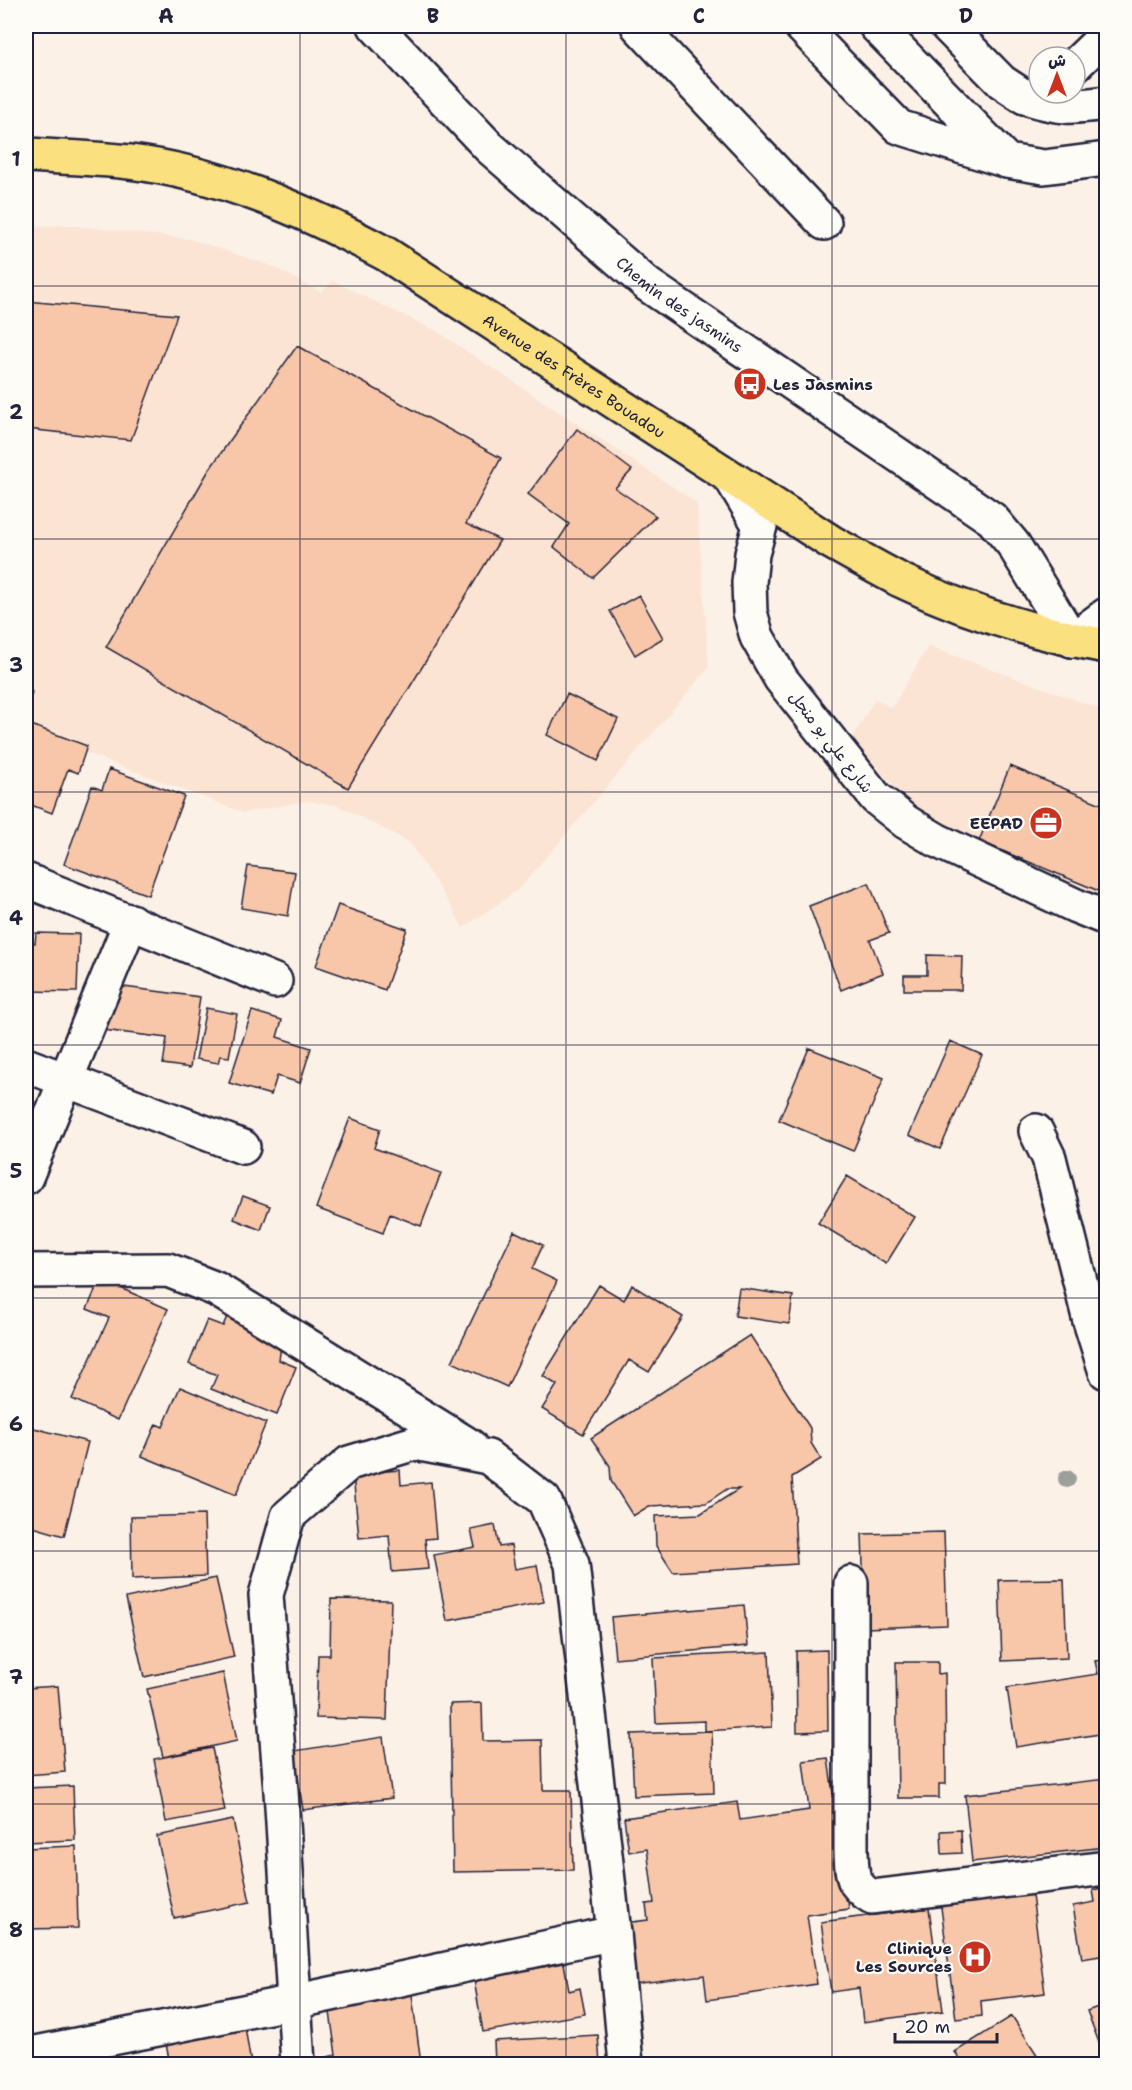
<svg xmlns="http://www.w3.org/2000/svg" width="1132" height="2090" font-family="'Shantell Sans','Playpen Sans Arabic',sans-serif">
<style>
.built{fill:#fbe4d4}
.building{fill:#f8c6a8;stroke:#22223b;stroke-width:1.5}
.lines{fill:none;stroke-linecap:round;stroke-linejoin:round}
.minor-casing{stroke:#22223b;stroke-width:38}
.tertiary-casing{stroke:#22223b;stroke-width:38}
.secondary-casing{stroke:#22223b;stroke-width:38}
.primary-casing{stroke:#22223b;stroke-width:38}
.minor{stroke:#fdfcf7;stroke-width:33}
.tertiary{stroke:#fdfcf7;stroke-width:33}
.secondary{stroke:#fdfcf7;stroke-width:33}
.primary{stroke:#fbe080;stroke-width:33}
.tree{fill:#9ca09b}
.grid{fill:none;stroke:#22223b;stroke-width:1.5;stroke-opacity:0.55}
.labels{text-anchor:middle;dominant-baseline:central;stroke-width:4.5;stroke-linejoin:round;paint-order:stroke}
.street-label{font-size:16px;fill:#22223b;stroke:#fdfcf7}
.poi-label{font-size:16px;font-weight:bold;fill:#22223b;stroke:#fdfcf7;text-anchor:end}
.neatline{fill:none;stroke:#22223b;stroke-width:2}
.grid-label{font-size:20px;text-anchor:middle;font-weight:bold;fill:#22223b}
</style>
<rect width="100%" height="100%" fill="#fcf1e7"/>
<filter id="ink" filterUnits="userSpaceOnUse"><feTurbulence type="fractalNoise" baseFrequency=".0167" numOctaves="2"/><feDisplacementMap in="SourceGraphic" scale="12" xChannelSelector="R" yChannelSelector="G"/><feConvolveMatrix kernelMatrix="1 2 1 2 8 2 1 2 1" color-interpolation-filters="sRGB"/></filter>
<g filter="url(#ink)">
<path class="built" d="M69 225 190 239 272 266 321 292 333 281 438 332 697 503 709 668 519 889 463 928 452 908 409 842 337 805 306 801 244 813 26 730V226Z
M928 646 1106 711V912L922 816 851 740 875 699 892 708Z"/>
<path class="building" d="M26 301 177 315 131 440 26 429Z
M297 346 501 458 466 524 500 540 348 788 106 647 209 470Z
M577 429 632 470 615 488 656 516 593 578 554 547 569 524 528 494Z
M639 595 663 638 635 655 610 611Z
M26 690 32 692 26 710Z
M567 694 618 719 598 761 547 735Z
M26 723 87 746 78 773 68 769 52 813 26 803Z
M1010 766 1106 806V894L979 841Z
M109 769 184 796 148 895 64 864 92 786 102 790Z
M248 866 295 872 288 916 241 908Z
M869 883 889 933 870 940 883 973 841 990 809 906Z
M338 905 407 929 385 990 316 966Z
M36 933 79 934 77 992 26 991V943H35Z
M927 955 962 956 961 990H904V975H927Z
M109 985 200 997 190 1068 163 1064 167 1038 103 1030Z
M206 1008 237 1014 229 1057 220 1056 218 1063 196 1059Z
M252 1011 282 1020 277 1037 311 1048 300 1083 277 1076 271 1095 229 1083Z
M950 1041 982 1055 940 1149 909 1135Z
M809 1048 884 1078 853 1151 779 1120Z
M350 1118 380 1129 374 1148 441 1173 421 1226 390 1214 383 1233 316 1208Z
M847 1176 915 1217 886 1264 818 1223Z
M243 1196 270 1206 261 1230 234 1219Z
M514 1231 543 1245 532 1269 557 1281 507 1387 452 1362Z
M100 1279 168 1309 118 1420 72 1399 109 1318 87 1309Z
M599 1285 624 1300 632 1285 683 1317 649 1372 629 1360 583 1434 542 1409 557 1385 543 1376Z
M739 1288 793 1296 789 1324 735 1316Z
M229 1312 282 1339 279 1360 296 1367 277 1415 211 1389 217 1375 189 1364 207 1320 223 1326Z
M750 1335 810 1428 811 1443 821 1459 792 1477 797 1564 673 1572 656 1546 655 1516 700 1514 739 1489H727L706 1503 649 1506 633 1516 611 1481 610 1466 591 1438Z
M180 1387 266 1423 236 1495 142 1456 156 1424 163 1427Z
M30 1427 88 1442 64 1536 26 1525V1445Z
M400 1470 401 1485 431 1482 436 1538 425 1539 428 1569 392 1572 389 1535 359 1538 353 1474Z
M204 1515 206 1576 132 1579 131 1517Z
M495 1525 499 1547 511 1545 515 1569 537 1565 544 1602 447 1621 434 1555 475 1547 471 1530Z
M944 1532 947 1625 865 1628 862 1534Z
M26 1555 34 1562 26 1572Z
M216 1578 234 1657 144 1677 126 1598Z
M1064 1579 1067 1658 1002 1661 999 1580Z
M331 1599 391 1600 387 1720 316 1718 318 1655H330Z
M744 1605 748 1646 615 1658 611 1617Z
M827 1650 828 1731 797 1732 796 1651Z
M769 1652 772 1727 705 1731V1721L656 1723 653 1658Z
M1106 1660V1733L1016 1747 1007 1688 1098 1674 1095 1661Z
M896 1662H938V1674L945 1673 946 1784H939V1798H898Z
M223 1673 237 1741 163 1757 147 1689Z
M58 1686 65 1772 26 1775V1688Z
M482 1703 483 1741 542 1740 543 1790H571L573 1870 453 1872 450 1704Z
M712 1731 714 1793 634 1796 631 1734Z
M383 1737 392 1798 303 1810 294 1751Z
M212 1748 225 1811 166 1822 154 1759Z
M828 1758 849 1909 807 1915 817 1984 707 2000 704 1975 633 1984 624 1923 648 1920 646 1904 654 1903 647 1849 629 1852 624 1818 737 1802 740 1820 809 1810 803 1761Z
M1106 1779V1847L972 1862 965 1795Z
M73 1786 75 1840 26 1842V1788Z
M233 1820 250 1902 174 1918 157 1836Z
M961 1830 962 1853 942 1854 941 1831Z
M76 1846 78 1928 26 1929V1848Z
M1106 1887V1955L1082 1959 1073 1906 1095 1902 1093 1890Z
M1031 1888 1045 1993 981 2001 982 2016 956 2019 940 1900Z
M929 1908 943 2011 863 2022 859 1988 831 1992 821 1922Z
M564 1963 569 1991 580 1988 585 2014 483 2032 474 1980Z
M412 1995 421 2064H328L327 2057 336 2055 329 2005Z
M1106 2004V2061L1087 2011Z
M1012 2016 1043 2064H963L955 2052Z
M244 2021 251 2064H170L164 2034Z
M598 2035 600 2064H495L494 2041Z
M100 2047 103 2064H26Z"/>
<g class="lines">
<g class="minor-casing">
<g id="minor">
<path id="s1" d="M375 26 489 147 648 285 992 519 1013 544 1072 640"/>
<path d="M638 26 824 223"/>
<path d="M801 26 899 127 1007 161"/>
<path d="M1025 97C1060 108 1071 108 1106 103"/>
<path d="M26 880 275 981"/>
<path d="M26 1065 243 1147"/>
<path d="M1036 1131 1049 1158 1090 1321 1106 1372"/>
<path d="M26 1177 131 921"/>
<path d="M26 1271 168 1270 216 1289 470 1446"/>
<path d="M851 1583V1850C852 1873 850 1884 872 1897L1106 1868"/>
<path d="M26 2055 294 2002 614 1933"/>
<path d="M298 2064 281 1791 266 1595 288 1516 349 1463 415 1443 488 1457 544 1500 572 1564 614 1933 626 2064"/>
</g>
</g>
<g class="tertiary-casing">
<path id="tertiary" d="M876 26 1007 161 1044 167 1106 159
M947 26 1002 82 1025 97 1044 93
M1075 65 1106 35
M731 478 760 526 752 554 749 583 750 612 757 637 781 679 876 798 906 822 938 841 1076 906 1106 918"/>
</g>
<g class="secondary-casing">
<path id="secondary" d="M1072 640 1106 615"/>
</g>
<g class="primary-casing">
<g id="primary">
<path id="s2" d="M26 155C60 157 95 158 130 162 220 173 308 212 386 254L831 542C854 555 877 568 900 580 966 612 1035 633 1106 646"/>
</g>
</g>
<use href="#minor" class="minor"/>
<use href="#tertiary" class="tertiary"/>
<use href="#secondary" class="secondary"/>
<use href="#primary" class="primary"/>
</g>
<circle class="tree" cx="1067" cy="1479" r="9"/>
</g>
<path class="grid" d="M300 26V2064M566 26V2064M832 26V2064M26 286H1106M26 539H1106M26 792H1106M26 1045H1106M26 1298H1106M26 1551H1106M26 1804H1106"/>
<defs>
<g id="bus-disc" transform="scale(1.725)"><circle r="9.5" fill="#c8321e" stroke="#fdfcf7"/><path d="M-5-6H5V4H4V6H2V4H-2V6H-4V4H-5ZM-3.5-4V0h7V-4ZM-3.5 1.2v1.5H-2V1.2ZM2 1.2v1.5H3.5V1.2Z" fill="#fff"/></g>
<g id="office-disc" transform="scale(1.725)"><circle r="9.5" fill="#c8321e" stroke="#fdfcf7"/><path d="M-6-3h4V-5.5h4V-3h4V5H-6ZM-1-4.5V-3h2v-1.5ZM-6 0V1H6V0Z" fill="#fff"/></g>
<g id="hospital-disc" transform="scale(1.725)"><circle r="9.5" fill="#c8321e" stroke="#fdfcf7"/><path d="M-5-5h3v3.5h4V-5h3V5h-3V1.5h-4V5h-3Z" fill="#fff"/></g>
</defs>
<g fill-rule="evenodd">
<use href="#bus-disc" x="750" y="384"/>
<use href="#office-disc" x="1046" y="823"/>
<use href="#hospital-disc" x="975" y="1957"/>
</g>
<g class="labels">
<g class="street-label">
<text stroke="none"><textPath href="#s1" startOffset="414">Chemin des jasmins</textPath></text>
<text stroke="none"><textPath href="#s2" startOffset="602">Avenue des Frères Bouadou</textPath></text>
<text transform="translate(831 742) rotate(52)">شارع علي بو منجل</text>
</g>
<g class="poi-label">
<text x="773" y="384" text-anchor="start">Les Jasmins</text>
<text x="1023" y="823">EEPAD</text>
<text x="952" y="1948">Clinique<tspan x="952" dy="18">Les Sources</tspan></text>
</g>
</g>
<rect width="1132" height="2090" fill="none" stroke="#fdfcf7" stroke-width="66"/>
<g transform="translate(1057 75)"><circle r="28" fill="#fdfcf7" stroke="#a5a5ac" stroke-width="1.5"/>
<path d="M0-4.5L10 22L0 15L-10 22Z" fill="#c8321e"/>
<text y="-9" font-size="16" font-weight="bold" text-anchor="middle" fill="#22223b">ش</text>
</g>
<path d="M895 2033v9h102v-9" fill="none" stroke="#22223b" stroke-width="3"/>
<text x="904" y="2033" font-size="18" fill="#22223b" stroke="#fdfcf7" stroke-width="4.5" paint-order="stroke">20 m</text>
<rect x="33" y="33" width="1066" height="2024" class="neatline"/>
<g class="grid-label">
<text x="166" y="23">A</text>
<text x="433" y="23">B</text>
<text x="699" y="23">C</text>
<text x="966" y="23">D</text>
<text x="16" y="166">1</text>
<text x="16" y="419">2</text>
<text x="16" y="672">3</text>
<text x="16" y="925">4</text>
<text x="16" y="1178">5</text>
<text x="16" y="1431">6</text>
<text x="16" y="1684">7</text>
<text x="16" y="1937">8</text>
</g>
</svg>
